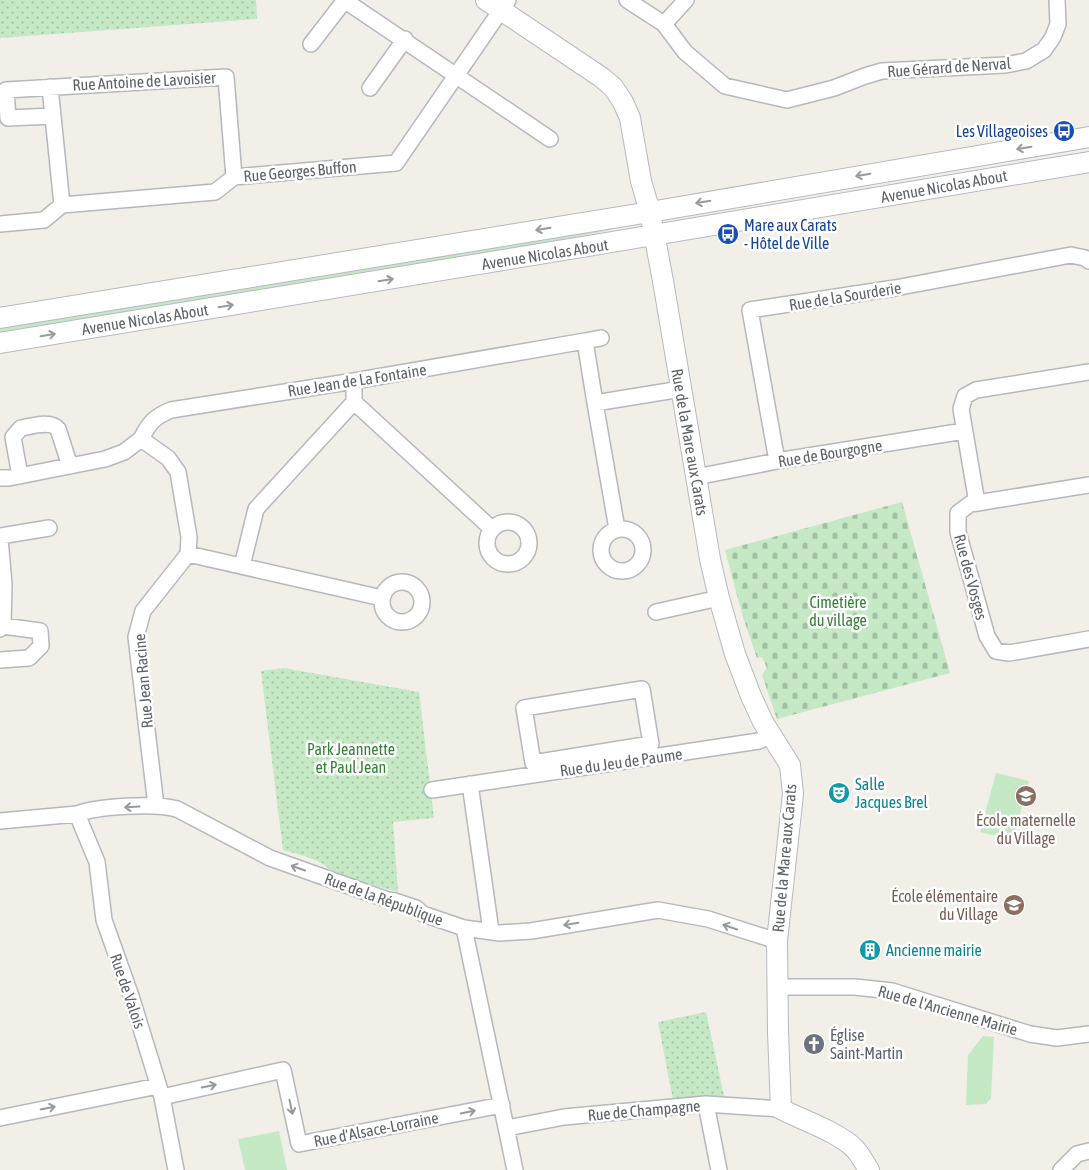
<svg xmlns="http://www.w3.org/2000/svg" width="1089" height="1170" font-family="'Asap Condensed',sans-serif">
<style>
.green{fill:#c5e8c5}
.cemetery{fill:url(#cemetery-stones)}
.garden{fill:url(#garden-dots)}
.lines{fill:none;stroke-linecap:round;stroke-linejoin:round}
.street-casing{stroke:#b5b8bc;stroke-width:18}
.secondary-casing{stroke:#b6babf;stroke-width:22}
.street{stroke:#fff;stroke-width:15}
.secondary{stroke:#fff;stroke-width:20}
.oneway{stroke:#979a9d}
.labels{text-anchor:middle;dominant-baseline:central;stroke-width:5;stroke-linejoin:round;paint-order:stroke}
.street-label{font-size:16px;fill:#5f6368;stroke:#fff}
.transit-label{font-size:16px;fill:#164399;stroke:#fff;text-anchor:end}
.park-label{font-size:16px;fill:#348238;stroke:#fff}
.culture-label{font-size:16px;fill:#0d838f;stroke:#fff;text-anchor:start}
.education-label{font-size:16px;fill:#785e54;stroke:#fff}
.worship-label{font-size:16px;fill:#5b616d;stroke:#fff;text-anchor:start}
</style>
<defs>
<pattern id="cemetery-stones" width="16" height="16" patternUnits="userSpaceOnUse" patternTransform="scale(1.25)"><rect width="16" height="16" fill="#c5e8c5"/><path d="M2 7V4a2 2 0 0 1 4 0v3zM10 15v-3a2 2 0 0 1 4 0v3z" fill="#a3c0a4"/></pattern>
<pattern id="garden-dots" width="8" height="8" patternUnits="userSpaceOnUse" patternTransform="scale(1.25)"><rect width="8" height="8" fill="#c5e8c5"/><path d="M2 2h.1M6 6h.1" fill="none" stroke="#a3c0a4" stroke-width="1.8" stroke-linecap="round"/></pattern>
</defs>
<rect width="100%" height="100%" fill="#f1efe8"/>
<path class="green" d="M610 226 611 230 473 257 0 338V324Z
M996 773 1029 781 1013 840 980 832Z
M983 1036 994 1037 991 1098 986 1104 966 1105 968 1055Z
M279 1131 287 1170H245L238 1139Z"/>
<path class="cemetery" d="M902 502 950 673 777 719 762 675 767 668 762 657 757 658 742 614 725 550Z"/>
<path class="garden" d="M0 0H256L257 19 0 38Z
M284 668 419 692 434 818 393 822 398 892 332 873C326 860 297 854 283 850L261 671Z
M706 1012 724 1096 673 1100 658 1022Z"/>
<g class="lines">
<g class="street-casing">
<path id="street" d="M344 0 550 139
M627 0 664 24 685 52 725 86 787 100 834 88 865 76 882 71 1005 65 1026 61 1044 50 1053 37 1058 24 1057 0
M664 24 686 0
M311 44 345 0
M50 87 62 205
M370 88 405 39
M53 116 8 118 6 90 226 77 234 177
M0 224 44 220 62 205 215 192 234 177 396 163 508 0
M585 341 601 338
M1089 372 976 390 965 396 961 409 977 503 970 504 958 513V532L987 636 996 651 1009 653 1089 639
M354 402 492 529
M595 403 617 529
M141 439C149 423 154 417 171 410L354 381 585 341 595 403 681 389
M777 461 750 310 895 288 1071 255 1085 258 1089 261
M20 476 13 437 21 428C32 426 51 420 58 429L70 466
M696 477 777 461 964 431
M0 478H9L105 459 124 452 141 439 168 458 178 472 189 537 188 554 143 611 136 637 156 806
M977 503 1089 485
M487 543a21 21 0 1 1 42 0a21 21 0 1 1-42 0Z
M601 550a21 21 0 1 1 42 0a21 21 0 1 1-42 0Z
M0 536 49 528
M0 539 4 584 3 626 0 629
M188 554 382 598
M242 566 256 509 354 402V381
M382 602a20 20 0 1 1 40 0a20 20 0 1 1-40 0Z
M656 612 719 598
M0 660 29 658 41 646 40 631 3 626
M642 689 651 744 533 763 524 708Z
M470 784 491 931
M432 790 759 741 771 735
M77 814 97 862 104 920 131 996 155 1074 162 1097 176 1170
M0 821 77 814C98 806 155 803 177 809L270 858 388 900 395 901 416 908 423 914 464 928 500 933 531 931 658 910 708 919 777 941
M464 928 515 1170
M777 987H855L892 991 1030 1034 1057 1038 1089 1034
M162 1097 283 1070 299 1144 502 1105
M706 1104 719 1170
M0 1118 158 1086
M507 1128 564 1117 706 1104 781 1109
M1061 1170 1077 1154 1089 1151"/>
</g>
<g class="secondary-casing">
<path id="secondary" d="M486 0 601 77 613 87 623 102 630 118 641 181 650 212 663 281 710 559 719 598 735 654 751 696 763 722 790 765 793 794 777 941 778 1032 781 1109C802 1120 838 1132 854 1148 860 1154 864 1162 869 1170
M0 318 650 212 1089 137
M0 343 606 243 1089 162"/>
</g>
<use href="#street" class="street"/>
<use href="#secondary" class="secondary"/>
</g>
<defs><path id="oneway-shaft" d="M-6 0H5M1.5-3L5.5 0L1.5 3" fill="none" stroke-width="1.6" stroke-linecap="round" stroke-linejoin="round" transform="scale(1.25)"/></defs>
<g class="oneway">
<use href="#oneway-shaft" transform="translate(1024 148) rotate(170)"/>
<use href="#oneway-shaft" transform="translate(863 175) rotate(170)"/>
<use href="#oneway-shaft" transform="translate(703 202) rotate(170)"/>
<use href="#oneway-shaft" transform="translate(543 229) rotate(171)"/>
<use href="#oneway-shaft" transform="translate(386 280) rotate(-9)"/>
<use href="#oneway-shaft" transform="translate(226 306) rotate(-9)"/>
<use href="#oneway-shaft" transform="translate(48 335) rotate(-9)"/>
<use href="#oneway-shaft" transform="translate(132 807) rotate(177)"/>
<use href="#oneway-shaft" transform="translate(298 868) rotate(-161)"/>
<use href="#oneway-shaft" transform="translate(571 924) rotate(171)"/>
<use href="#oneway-shaft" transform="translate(730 927) rotate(-161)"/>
<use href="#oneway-shaft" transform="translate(209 1086) rotate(-12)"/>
<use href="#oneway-shaft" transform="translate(291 1107) rotate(78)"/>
<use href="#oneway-shaft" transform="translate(48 1108) rotate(-11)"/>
<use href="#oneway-shaft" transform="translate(468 1112) rotate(-11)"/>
</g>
<defs>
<g id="bus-disc" transform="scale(1.125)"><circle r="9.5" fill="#1a4fb4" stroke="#fff"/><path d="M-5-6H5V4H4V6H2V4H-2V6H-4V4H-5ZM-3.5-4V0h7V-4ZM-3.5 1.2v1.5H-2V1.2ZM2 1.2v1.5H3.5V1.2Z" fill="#fff"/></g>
<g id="theatre-disc" transform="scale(1.125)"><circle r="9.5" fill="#0f9aa8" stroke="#fff"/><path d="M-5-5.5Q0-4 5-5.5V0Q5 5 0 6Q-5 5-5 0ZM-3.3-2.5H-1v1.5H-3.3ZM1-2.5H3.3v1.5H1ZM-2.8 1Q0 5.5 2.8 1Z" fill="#fff"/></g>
<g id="school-disc" transform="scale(1.125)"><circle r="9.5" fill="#8d6e63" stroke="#fff"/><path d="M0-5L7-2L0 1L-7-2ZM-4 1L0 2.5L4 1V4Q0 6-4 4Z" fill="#fff"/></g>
<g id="building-disc" transform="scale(1.125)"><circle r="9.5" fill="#0f9aa8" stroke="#fff"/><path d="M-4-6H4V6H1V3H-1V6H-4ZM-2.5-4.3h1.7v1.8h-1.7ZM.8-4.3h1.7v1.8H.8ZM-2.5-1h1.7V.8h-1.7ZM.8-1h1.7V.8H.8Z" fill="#fff"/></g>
<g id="church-disc" transform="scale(1.125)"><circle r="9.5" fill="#6b7280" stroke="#fff"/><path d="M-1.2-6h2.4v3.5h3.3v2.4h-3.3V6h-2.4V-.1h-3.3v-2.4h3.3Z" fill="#fff"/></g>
</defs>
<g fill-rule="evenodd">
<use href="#bus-disc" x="1064" y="131"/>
<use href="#bus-disc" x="728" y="234"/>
<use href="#theatre-disc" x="839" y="793"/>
<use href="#school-disc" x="1026" y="796"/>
<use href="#school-disc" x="1014" y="905"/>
<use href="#building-disc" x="870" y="950"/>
<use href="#church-disc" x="814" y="1044"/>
</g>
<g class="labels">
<g class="street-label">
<text transform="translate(949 67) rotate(-4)">Rue Gérard de Nerval</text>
<text transform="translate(144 81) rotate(-3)">Rue Antoine de Lavoisier</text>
<text transform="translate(300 171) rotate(-5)">Rue Georges Buffon</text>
<text transform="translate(944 186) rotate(-10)">Avenue Nicolas About</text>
<text transform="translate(545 254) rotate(-9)">Avenue Nicolas About</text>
<text transform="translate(845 296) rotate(-9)">Rue de la Sourderie</text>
<text transform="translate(145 319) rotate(-9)">Avenue Nicolas About</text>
<text transform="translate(357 380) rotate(-9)">Rue Jean de La Fontaine</text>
<text transform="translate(690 442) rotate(80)">Rue de la Mare aux Carats</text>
<text transform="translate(830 453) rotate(-9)">Rue de Bourgogne</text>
<text transform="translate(971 577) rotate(75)">Rue des Vosges</text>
<text transform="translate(143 681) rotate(-95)">Rue Jean Racine</text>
<text transform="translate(621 762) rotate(-8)">Rue du Jeu de Paume</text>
<text transform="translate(784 858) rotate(-85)">Rue de la Mare aux Carats</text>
<text transform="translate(384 899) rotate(20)">Rue de la République</text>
<text transform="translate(128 991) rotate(71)">Rue de Valois</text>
<text transform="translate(948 1010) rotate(16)">Rue de l'Ancienne Mairie</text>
<text transform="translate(644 1110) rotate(-5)">Rue de Champagne</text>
<text transform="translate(376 1129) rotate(-11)">Rue d'Alsace-Lorraine</text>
</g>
<g class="transit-label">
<text x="1048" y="131">Les Villageoises</text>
<text x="744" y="225" text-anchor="start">Mare aux Carats<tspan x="744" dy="18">- Hôtel de Ville</tspan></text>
</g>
<g class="park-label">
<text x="838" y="602">Cimetière<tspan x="838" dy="18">du village</tspan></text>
<text x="351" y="749">Park Jeannette<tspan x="351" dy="18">et Paul Jean</tspan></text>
</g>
<g class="culture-label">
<text x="855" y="784">Salle<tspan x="855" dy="18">Jacques Brel</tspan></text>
<text x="886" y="950">Ancienne mairie</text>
</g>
<g class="education-label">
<text x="1026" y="820">École maternelle<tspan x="1026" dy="18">du Village</tspan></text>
<text x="998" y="896" text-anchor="end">École élémentaire<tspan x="998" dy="18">du Village</tspan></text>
</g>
<g class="worship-label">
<text x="830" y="1035">Église<tspan x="830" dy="18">Saint-Martin</tspan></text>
</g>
</g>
</svg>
